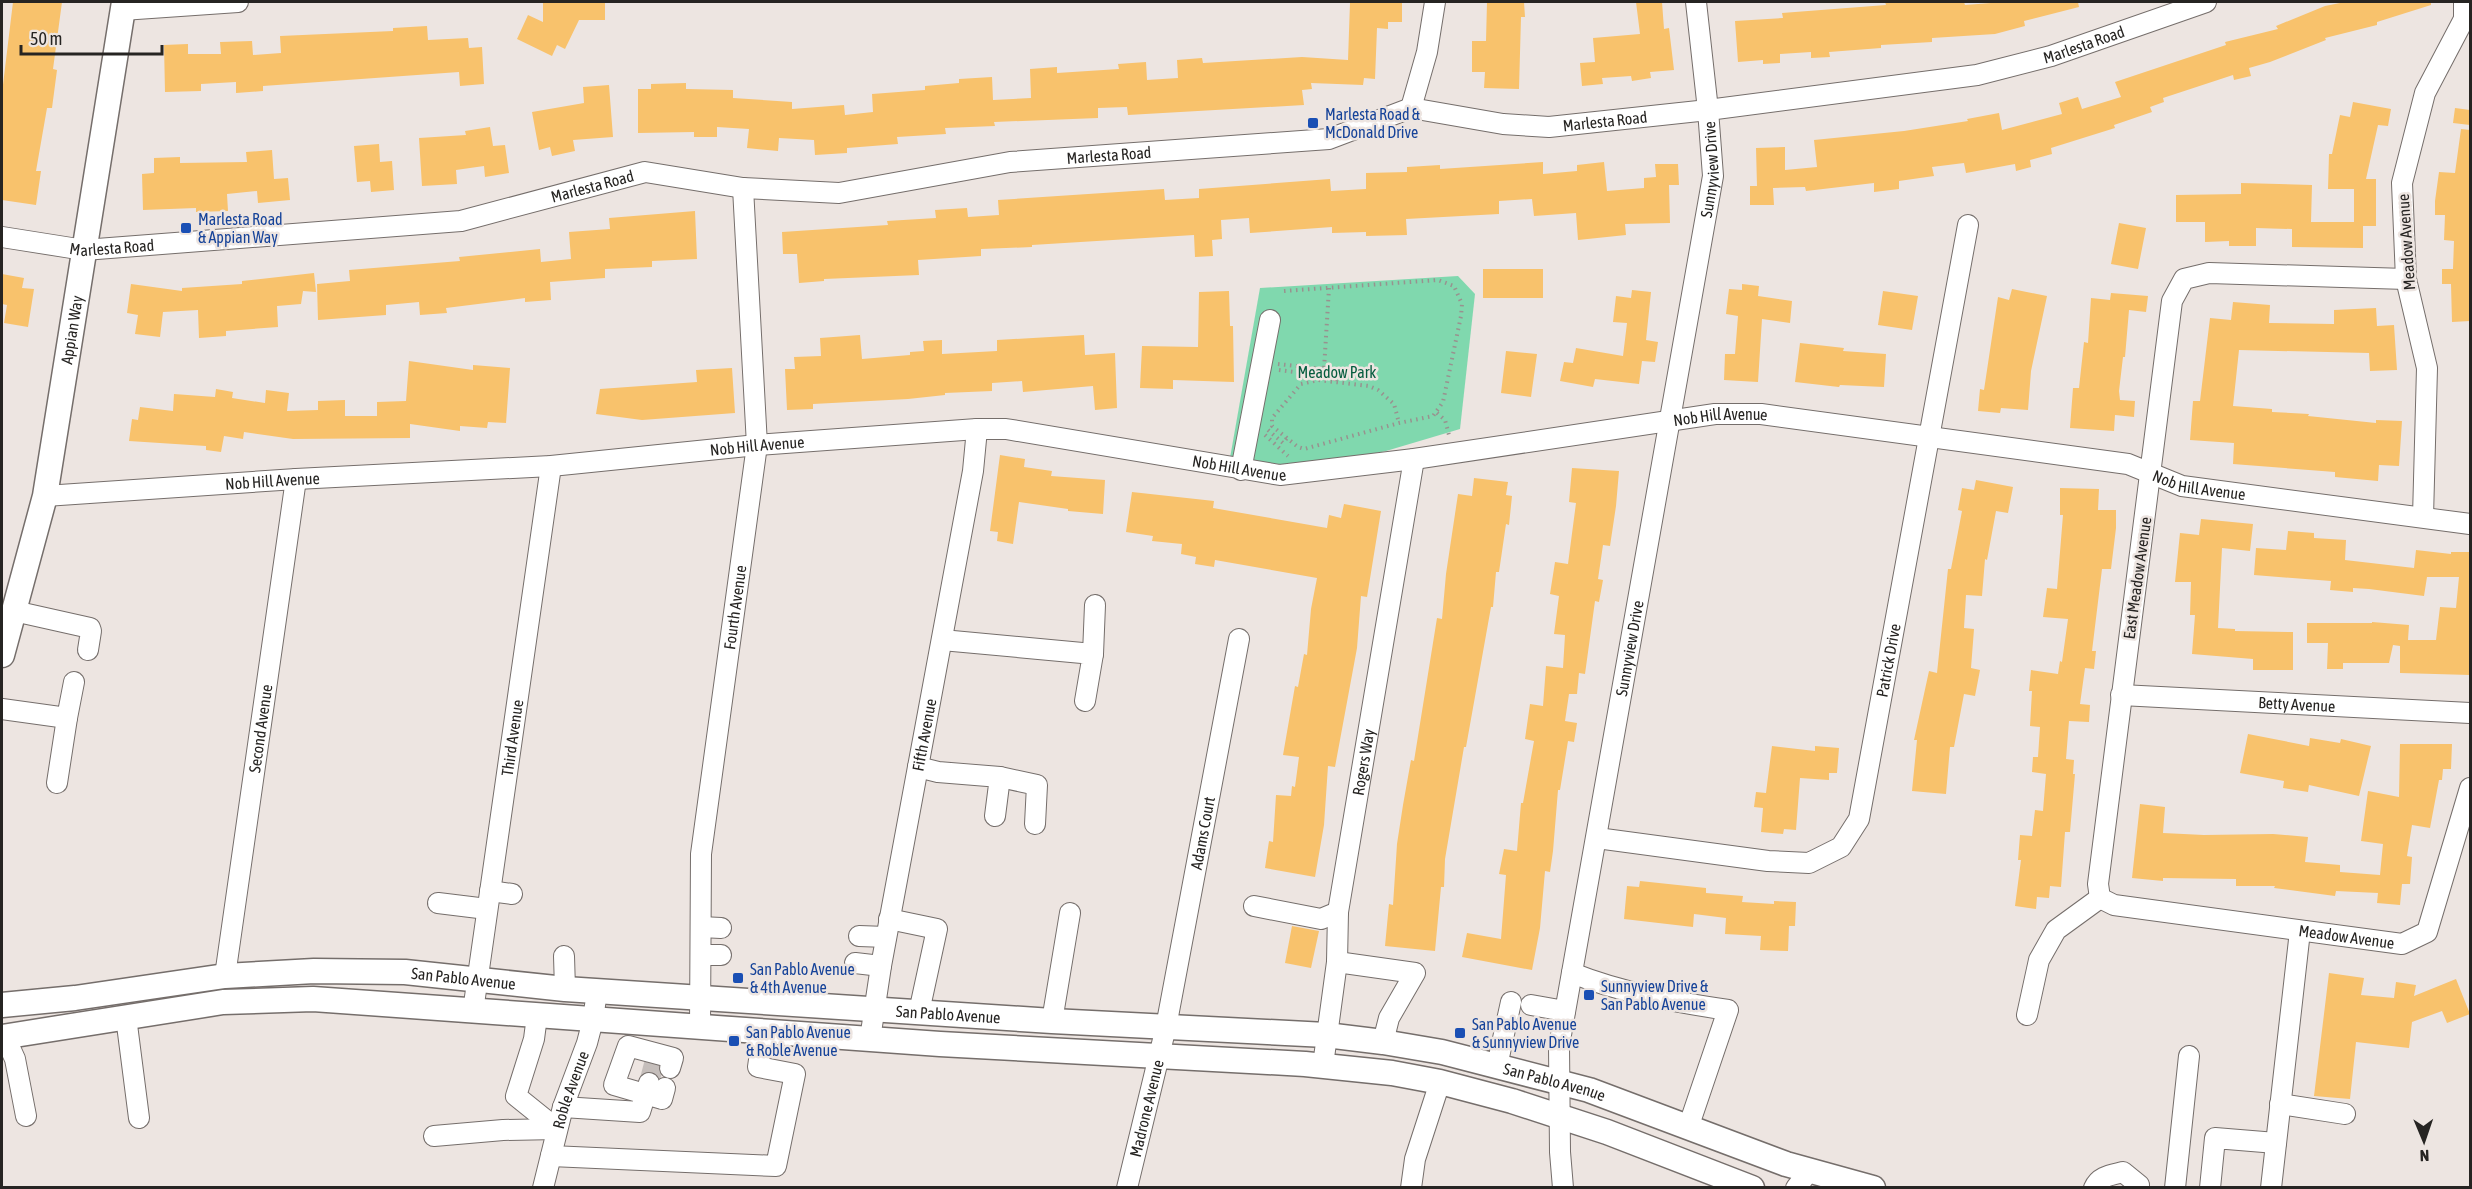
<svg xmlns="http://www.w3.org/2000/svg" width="2472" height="1189" font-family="'Asap Condensed',sans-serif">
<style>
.green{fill:#80d8ae}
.building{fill:#f8c26c}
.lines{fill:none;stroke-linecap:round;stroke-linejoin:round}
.minor-tunnel{stroke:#c5bebb;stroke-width:20;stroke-dasharray:20 10;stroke-linecap:butt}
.minor-casing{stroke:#756e6b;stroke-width:22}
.major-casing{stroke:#756e6b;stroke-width:27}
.path{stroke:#98928f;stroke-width:4;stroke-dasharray:1.5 4.5;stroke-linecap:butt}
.minor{stroke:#fff;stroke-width:20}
.major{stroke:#fff;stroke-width:24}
.transit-dot{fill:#1a4fb4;stroke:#ede5e1;stroke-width:2}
.labels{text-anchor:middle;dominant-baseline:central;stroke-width:5;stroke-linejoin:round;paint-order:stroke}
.street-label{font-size:16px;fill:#262422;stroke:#ede5e1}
.transit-label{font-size:16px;fill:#164399;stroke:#ede5e1;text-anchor:start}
.park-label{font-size:16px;fill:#045c3e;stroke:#ede5e1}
</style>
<rect width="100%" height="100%" fill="#ede5e1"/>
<path class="green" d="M1458 276 1475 294 1460 429 1386 451 1320 465 1295 466 1230 458 1260 288Z"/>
<path class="building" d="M13 2H62L53 69 57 70 52 108H47L36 171H41L36 205 2 200V93Z
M543 2H605V20H579L565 49 557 45 552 56 517 39 528 15 543 22Z
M1402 2V22H1388V29L1377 28 1375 79 1364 78 1363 85 1311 83 1312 89 1302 90 1304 105 1128 115 1127 107 1098 108V118L994 122 995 126 945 128 946 134 897 137 898 144 847 148V153L815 155 814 140 779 138 778 151 747 148 749 129 717 127V137H694V132L638 133V89H651V84L686 83V89L733 90V98L792 102V109L844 105 845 115 873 112 872 94 925 90V86L959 83V79L992 77 993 100 1031 98 1030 69 1057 67V73L1119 69 1118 64 1146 62 1147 80 1178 78 1177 60 1202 58 1203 63 1302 57 1348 60 1350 3Z
M1487 2H1524L1525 17H1521L1519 89 1484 88 1485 72H1472V41H1486Z
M1636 2H1662L1664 29 1669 28 1674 70 1650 72 1651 78 1632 81 1631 76 1602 78 1603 84 1582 86 1580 63 1595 62 1593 38 1640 34Z
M1885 2H1964L1965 5 2004 2H2078L2079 7 2024 21 2025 26 1995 34 1932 38V42L1881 45V48L1829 52 1830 57 1811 58V52L1780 54V63L1763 64V60L1738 62 1735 21 1783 18 1782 13 1886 5Z
M2345 2H2431V5L2377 22V25L2325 38 2326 40 2270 62 2249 68 2251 76 2234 80 2233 75 2163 98 2164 102 2150 107 2152 112 2114 125 2115 128 2051 148 2052 154 2030 160 2031 167 2016 171 2015 164 1966 173 1964 163 1932 167 1934 176 1899 181V189L1874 192V183L1806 191 1805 187 1773 188 1774 205H1750V186H1757L1756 148 1785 147V170L1817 167 1814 140 1904 131 1968 121 1967 119 1999 113 2002 130 2062 114 2059 103 2078 97 2082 109 2121 97 2115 82 2226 45 2225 42 2278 29 2276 26 2325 6Z
M427 26 428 40 468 38 469 48 482 47 484 84 460 86 459 72 263 86V91L236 93V82L201 84V91L165 92 164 45 188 44V54H221L220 42 252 41 253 55 281 53 280 36 393 31V28Z
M609 85 613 137 573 140 575 151 552 156 550 147 539 150 532 112 584 103 583 87Z
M2353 102 2391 109 2388 126 2378 125 2366 179H2376V226H2363V248L2292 247V229L2256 228V246H2229V241L2205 242V222H2176V195L2241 194V183L2312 185 2311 222H2354V189H2328L2329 154H2332L2340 115 2350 117Z
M2455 108 2470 110V125L2453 123Z
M490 127 493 146 505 145 509 173 485 177 484 166 456 170 457 184 422 186 419 138 466 135 465 131Z
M2461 129 2470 130V321L2452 322 2451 284H2442V269H2453L2454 241 2444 240 2445 215H2435V201L2439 172 2455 173Z
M379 144 380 162 392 161 394 190 371 192 370 181 357 182 354 146Z
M272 150 274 179 288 178 290 200 258 203 257 191 227 194 228 211 196 212V208L143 210 142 174 154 173V158L180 157V163L247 162 246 152Z
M1543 162V174L1577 171V165L1604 162 1607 191 1644 188V178L1656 177 1655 164H1678L1679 185H1669L1670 223 1625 224 1626 235 1578 240 1576 213 1534 216 1532 199 1499 201V214L1406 219 1407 235 1366 236V232L1332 233V227L1250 233 1249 218 1221 220 1222 239 1212 240 1213 256 1195 257 1194 235 1032 245V247L981 249V256L918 260 919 275 824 279V281L799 283 797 254H783L782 232 888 225 887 221 936 218 935 210 967 208 968 217 999 215 998 200 1164 189 1165 200 1199 198V189L1330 179 1331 191 1366 189V173L1407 172V167L1440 165V169Z
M695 211 697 259 652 261V267L605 269V278L550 282 551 300 525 302V298L446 308 447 313 420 315 419 302 386 305V315L318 320 317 284 350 281 349 270 460 261 459 257 540 249 541 262 571 259 569 232 610 229 609 218Z
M2119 223 2146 228 2138 269 2111 264Z
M1483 269H1543V298H1483Z
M314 273 316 292 303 291 301 304 277 306 278 327 226 331V336L199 338 198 310 163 312 160 337 135 334 138 315 127 313 131 284 182 291V288L242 284V281Z
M2 274 24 278 22 288 34 289 28 327 4 323 7 305 2 304Z
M1742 284 1759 286 1758 296 1792 301 1790 323 1762 319 1758 382 1724 380 1725 354H1735L1738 316 1726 314 1729 289 1742 290Z
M2012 289 2047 296 2031 371 2028 410 2001 408 2000 413 1978 411 1980 389 1984 390 1998 297 2009 300Z
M1632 290 1651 292 1646 340 1658 342 1655 362 1642 361 1639 384 1595 379 1593 387 1560 381 1564 362 1573 363 1576 348 1623 356 1627 323 1613 322 1616 296 1631 298Z
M1229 291 1230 326H1233L1234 382 1173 380V389L1140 388 1142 346 1198 347 1199 292Z
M1883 291 1918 296 1912 330 1878 325Z
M2111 293 2148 296 2146 312 2129 310 2125 357H2123L2119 391 2120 400 2135 401 2134 417 2115 415 2114 431 2070 428 2073 388H2079L2084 342 2088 343 2091 298 2110 300Z
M2233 302 2270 305 2269 323 2334 324V310L2376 308 2377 326 2394 325 2397 370 2370 371 2369 353 2239 350 2233 406 2272 409V412L2309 414 2308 416 2376 423V420L2402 421 2399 466 2379 465 2378 481 2335 477V472L2233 464 2234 443 2190 440 2193 401H2200L2210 318 2231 320Z
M860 335 862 359 910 355V352L924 351 923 341 942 340V354L997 351V340L1084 335 1085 355 1115 353 1117 408 1095 410 1093 386 1023 392 1022 381 992 383V391L945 393V395L908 399 813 404V409L787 410 785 369H795L794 357 821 356 820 338Z
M1800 343 1844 348 1843 351 1886 354 1884 387 1840 385 1839 387 1795 382Z
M1506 351 1537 354 1531 397 1501 393Z
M409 361 473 370V365L510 368 506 423 488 422 487 428 460 426V431L410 424V438L293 439 244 432 243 439 224 436 221 452 206 450V446L129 441 132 419 138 420 140 407 173 411 174 394 215 397 216 389 233 392 232 398 265 403 266 390 289 393 287 411 318 410V401L345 400V416H377V402L406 401Z
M732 368 735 413 642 420 596 414 600 389 697 382 696 370Z
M1000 455 1025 459 1024 467 1052 471 1051 476 1105 480 1103 514 1068 511V509L1019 502 1013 544 997 541 998 532 990 531Z
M1572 468 1619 471 1616 506 1610 546 1603 545 1598 579 1603 580 1599 602 1595 601 1585 674 1579 673 1577 694H1569L1565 721 1577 723 1574 742 1568 741 1560 790H1558L1553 851 1550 872 1545 871 1540 928 1532 970 1462 957 1467 933 1501 939 1506 875 1499 874 1504 849 1517 851 1521 803H1523L1534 741 1525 739 1530 704 1543 706 1546 666 1563 668 1565 635 1554 634 1559 596 1550 594 1555 562 1568 564 1576 503 1569 502Z
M1474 478 1508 482 1506 495 1512 496 1509 525 1506 524 1499 572H1496L1493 607H1491L1466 747H1464L1445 859 1444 887H1441L1435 951 1385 946 1389 904 1393 905 1397 844 1403 805 1411 760 1414 761 1437 618 1442 619 1446 574 1458 494 1472 496Z
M1976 480 2013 487 2008 513 1996 511 1987 560 1985 559 1982 596 1966 595 1964 628 1974 629 1971 668 1980 670 1975 696 1964 694 1954 747H1950L1946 794 1912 791 1917 740H1914L1929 671 1937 673 1948 569H1951L1962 511 1958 510 1962 488 1974 490Z
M2060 488 2099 489 2098 510H2116V528L2111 569H2102L2092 651H2096L2094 669 2085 668 2080 704 2090 705 2089 722 2069 721 2066 759 2074 760 2073 774H2075L2070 832H2065L2061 887 2050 886 2049 898 2037 897 2036 909 2015 906 2021 860H2018L2020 835 2032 836 2035 810 2043 811 2046 774 2032 772 2033 757H2038L2040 727 2030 726 2032 691H2029L2031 670 2058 674 2060 661 2062 662 2068 619 2043 617 2047 588 2057 589 2063 515H2060Z
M1132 492 1214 501 1213 508 1327 528 1329 515 1341 518 1344 504 1381 511 1367 597 1361 596 1357 648 1335 767 1328 766 1324 825 1315 877 1265 868 1269 841 1273 842 1276 795 1291 796 1292 786 1295 787 1299 757 1283 755 1295 686 1298 687 1304 654 1307 655 1311 609 1317 578 1215 560 1214 567 1195 564 1196 557 1181 554 1182 544 1152 541 1153 536 1126 532Z
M2201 519 2253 524 2250 551 2222 548 2218 628 2235 629V631L2293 632V670H2253V659L2192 654 2195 615H2190L2191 582H2175L2180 533 2199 535Z
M2288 531 2314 533V538L2346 540 2345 560 2414 568 2416 550 2451 554V552H2470V675L2400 673V646L2393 645 2389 663H2343V669H2327L2328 643H2307V623H2372V622L2409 625 2408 640H2436L2440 607 2456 608 2459 577H2427L2424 596 2369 589 2353 588V592L2330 590 2331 581 2254 575 2256 548 2286 550Z
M2248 734 2309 746 2310 738 2340 743 2341 739 2371 746 2359 796 2309 785 2308 792 2283 788 2284 781 2240 773Z
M2400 744H2452L2451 769H2443L2442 780H2439L2430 828 2412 825 2407 856 2412 857 2410 884H2402L2400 905 2377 903 2378 893 2336 891 2335 896 2274 888 2275 886H2236V879L2163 878V881L2132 878 2140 804 2165 807 2163 833 2204 835 2273 834 2308 837 2305 862 2340 865V872L2380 875 2383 844 2361 841 2368 791 2399 797Z
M1772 746 1815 751V746L1839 748 1837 773H1829V780L1800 778 1796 830 1784 829 1783 834 1761 832 1763 808 1754 807 1756 792 1766 793Z
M1640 881 1706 888V893L1743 896 1742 902 1774 904V901L1796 902 1795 926H1789L1788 951 1760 950 1761 936 1725 934 1726 918 1694 914 1693 927 1624 919 1627 886 1639 887Z
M1292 926 1319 931 1311 968 1285 963Z
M2329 973 2364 978 2361 995 2394 998 2396 982 2416 985 2414 996 2456 979 2470 1014 2447 1023 2442 1011 2412 1022 2409 1048 2356 1042 2350 1099 2314 1096Z"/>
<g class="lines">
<path class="minor-tunnel" d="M649 1083 654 1064"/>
<g class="minor-casing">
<g id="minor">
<path d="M122 10 238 2"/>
<path d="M1411 108 1427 52 1435 2"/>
<path id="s1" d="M2 237 84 250 461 221 645 172 743 188 839 193 1010 162 1329 139 1411 108 1503 124 1549 127 1708 110 1977 75 2051 56 2206 2"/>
<path id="s2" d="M2406 279 2209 273 2184 279 2172 301 2098 884 2100 898 2114 905 2402 944 2427 932 2470 788"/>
<path d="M1241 470 1270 320"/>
<path id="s3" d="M45 496 296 479 551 466 757 445 977 429H1006L1280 475 1414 459 1715 414H1761L2128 464 2182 486 2470 524"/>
<path d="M2423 517 2427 368 2406 279 2402 183 2425 93 2464 19V2"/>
<path d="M14 611 90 628 91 631 88 650"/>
<path d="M942 640 1093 654 1085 701"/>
<path d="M1093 654 1095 605"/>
<path id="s4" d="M2121 695 2470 713"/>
<path d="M2 709 67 718 74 682"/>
<path d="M918 767 938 772 1000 777 995 816"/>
<path d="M1000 777 1037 785 1035 824"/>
<path d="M57 783 67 718"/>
<path id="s5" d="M1597 838 1768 861 1809 863 1841 847 1859 819 1968 225"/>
<path d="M490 891 512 894"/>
<path d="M438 903 487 909"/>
<path d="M1254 906 1321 919 1338 912"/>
<path d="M889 919 937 929 919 1012"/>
<path d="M701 927 721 928"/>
<path d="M859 936 886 937"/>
<path d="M701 955H721"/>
<path d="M564 956 565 989"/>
<path d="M1337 962 1415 973 1389 1018 1383 1042"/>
<path d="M855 963 881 966"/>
<path d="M1572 973C1622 993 1675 1002 1728 1010L1688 1128"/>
<path id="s6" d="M225 976 296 479"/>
<path d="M1531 1005 1565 1011"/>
<path id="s7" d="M473 1011 551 466"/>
<path d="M2027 1015 2039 960 2056 930 2100 898"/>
<path d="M537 1016 534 1039 516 1096 557 1129"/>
<path d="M126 1017 139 1118"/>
<path d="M1052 1021 1070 913"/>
<path id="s8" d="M700 1027 701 854 757 445 743 188"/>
<path d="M5 1037 15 1059 26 1116"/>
<path id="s9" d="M870 1039 881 966 973 471 977 429"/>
<path id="s10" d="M1323 1065 1337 962 1338 912 1414 459"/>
<path d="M1497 1066 1511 1002"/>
<path d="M665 1088 662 1099 614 1085 628 1046 673 1058 670 1068"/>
<path d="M2280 1104 2345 1114"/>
<path d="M563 1107 640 1112 649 1083"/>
<path d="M434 1136 503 1130 557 1129"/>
<path d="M551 1156 776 1166 795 1074 758 1067 763 1032"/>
<path id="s11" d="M543 1188 563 1107 587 1043 593 1020 597 991"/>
<path id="s12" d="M1127 1188 1166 1027 1239 639"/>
<path d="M1411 1188 1415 1159 1440 1082"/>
<path id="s13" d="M1563 1188 1560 1152 1559 1046 1713 176 1708 110 1696 2"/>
<path d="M1796 1188 1809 1171"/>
<path d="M2094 1188C2099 1176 2111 1175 2123 1172L2139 1185V1188"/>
<path d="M2175 1188 2189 1056"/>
<path d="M2210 1188 2215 1138 2276 1143"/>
<path d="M2271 1188 2300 931"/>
</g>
</g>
<g class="major-casing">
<g id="major">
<path id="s14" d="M2 655 45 496 124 2"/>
<path id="s15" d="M2 1005 75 998 225 976 314 971 405 972 565 989 1052 1021 1326 1035 1383 1042 1442 1052 1589 1090 1786 1164 1873 1188"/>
<path d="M2 1037 223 1002 313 999 940 1044 1305 1064 1392 1073 1440 1082 1512 1101 1607 1132 1752 1188"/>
</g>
</g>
<path class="path" d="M1329 288 1324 369 1336 371 1335 382
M1284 291 1438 280 1454 286 1462 304 1461 316 1443 402 1433 416 1399 423 1304 449 1298 447 1272 426V418L1301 384 1318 380 1369 386 1378 390 1394 404 1399 423
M1278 364 1324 369
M1279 370 1327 376V381
M1437 413 1445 420 1449 435
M1268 430 1283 443 1287 438
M1265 435 1288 456"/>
<use href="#minor" class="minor"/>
<use href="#major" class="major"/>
</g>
<g class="transit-dot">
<rect x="1307" y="117" width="12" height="12" rx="3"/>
<rect x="180" y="222" width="12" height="12" rx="3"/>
<rect x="732" y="972" width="12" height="12" rx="3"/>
<rect x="1583" y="989" width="12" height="12" rx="3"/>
<rect x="1454" y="1027" width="12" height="12" rx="3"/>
<rect x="728" y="1035" width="12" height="12" rx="3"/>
</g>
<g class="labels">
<g class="street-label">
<text stroke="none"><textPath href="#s1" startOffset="2110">Marlesta Road</textPath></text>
<text stroke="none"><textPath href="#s1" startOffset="1624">Marlesta Road</textPath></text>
<text stroke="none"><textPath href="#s1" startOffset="1120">Marlesta Road</textPath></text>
<text stroke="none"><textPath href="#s13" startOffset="1032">Sunnyview Drive</textPath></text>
<text stroke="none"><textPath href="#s1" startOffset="597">Marlesta Road</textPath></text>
<text transform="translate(2406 242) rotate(-94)">Meadow Avenue</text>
<text stroke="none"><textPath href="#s1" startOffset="111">Marlesta Road</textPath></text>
<text stroke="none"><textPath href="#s14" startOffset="333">Appian Way</textPath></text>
<text stroke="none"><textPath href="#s3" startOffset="1686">Nob Hill Avenue</textPath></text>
<text stroke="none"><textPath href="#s3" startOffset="714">Nob Hill Avenue</textPath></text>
<text stroke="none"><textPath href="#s3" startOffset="1200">Nob Hill Avenue</textPath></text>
<text stroke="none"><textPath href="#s3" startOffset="228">Nob Hill Avenue</textPath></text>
<text stroke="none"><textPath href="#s3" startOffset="2172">Nob Hill Avenue</textPath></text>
<text transform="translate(2137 578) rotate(-82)">East Meadow Avenue</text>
<text stroke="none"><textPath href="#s8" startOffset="422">Fourth Avenue</textPath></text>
<text stroke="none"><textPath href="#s13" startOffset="546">Sunnyview Drive</textPath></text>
<text stroke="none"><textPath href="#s5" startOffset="444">Patrick Drive</textPath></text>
<text stroke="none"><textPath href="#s4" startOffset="176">Betty Avenue</textPath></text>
<text stroke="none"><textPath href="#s6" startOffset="250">Second Avenue</textPath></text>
<text stroke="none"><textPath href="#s9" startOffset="309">Fifth Avenue</textPath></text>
<text stroke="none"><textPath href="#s7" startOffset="276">Third Avenue</textPath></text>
<text stroke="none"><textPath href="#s10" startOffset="306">Rogers Way</textPath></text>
<text stroke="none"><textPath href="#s12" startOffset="363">Adams Court</textPath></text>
<text stroke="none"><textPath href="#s2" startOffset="1100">Meadow Avenue</textPath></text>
<text stroke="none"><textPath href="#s15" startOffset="464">San Pablo Avenue</textPath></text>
<text stroke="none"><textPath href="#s15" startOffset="950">San Pablo Avenue</textPath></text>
<text stroke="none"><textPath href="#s15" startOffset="1562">San Pablo Avenue</textPath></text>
<text stroke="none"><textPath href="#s11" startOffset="102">Roble Avenue</textPath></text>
<text stroke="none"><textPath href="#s12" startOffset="82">Madrone Avenue</textPath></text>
</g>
<g class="transit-label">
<text x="1325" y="114">Marlesta Road &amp;<tspan x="1325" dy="18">McDonald Drive</tspan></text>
<text x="198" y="219">Marlesta Road<tspan x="198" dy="18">&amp; Appian Way</tspan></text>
<text x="750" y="969">San Pablo Avenue<tspan x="750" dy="18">&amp; 4th Avenue</tspan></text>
<text x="1601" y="986">Sunnyview Drive &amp;<tspan x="1601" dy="18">San Pablo Avenue</tspan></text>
<text x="1472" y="1024">San Pablo Avenue<tspan x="1472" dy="18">&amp; Sunnyview Drive</tspan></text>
<text x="746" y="1032">San Pablo Avenue<tspan x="746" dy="18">&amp; Roble Avenue</tspan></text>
</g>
<g class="park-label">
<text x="1337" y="372">Meadow Park</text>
</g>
</g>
<rect width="2472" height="1189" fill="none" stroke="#262422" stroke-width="6"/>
<g transform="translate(2424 1141) rotate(178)" stroke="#ede5e1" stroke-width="4.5" paint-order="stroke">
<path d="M0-4.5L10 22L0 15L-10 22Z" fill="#262422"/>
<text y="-9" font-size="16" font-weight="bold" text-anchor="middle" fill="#262422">N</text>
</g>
<path d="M21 45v9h141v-9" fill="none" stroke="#262422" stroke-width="3"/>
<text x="30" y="45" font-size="18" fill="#262422" stroke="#ede5e1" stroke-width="4.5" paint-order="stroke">50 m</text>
</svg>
